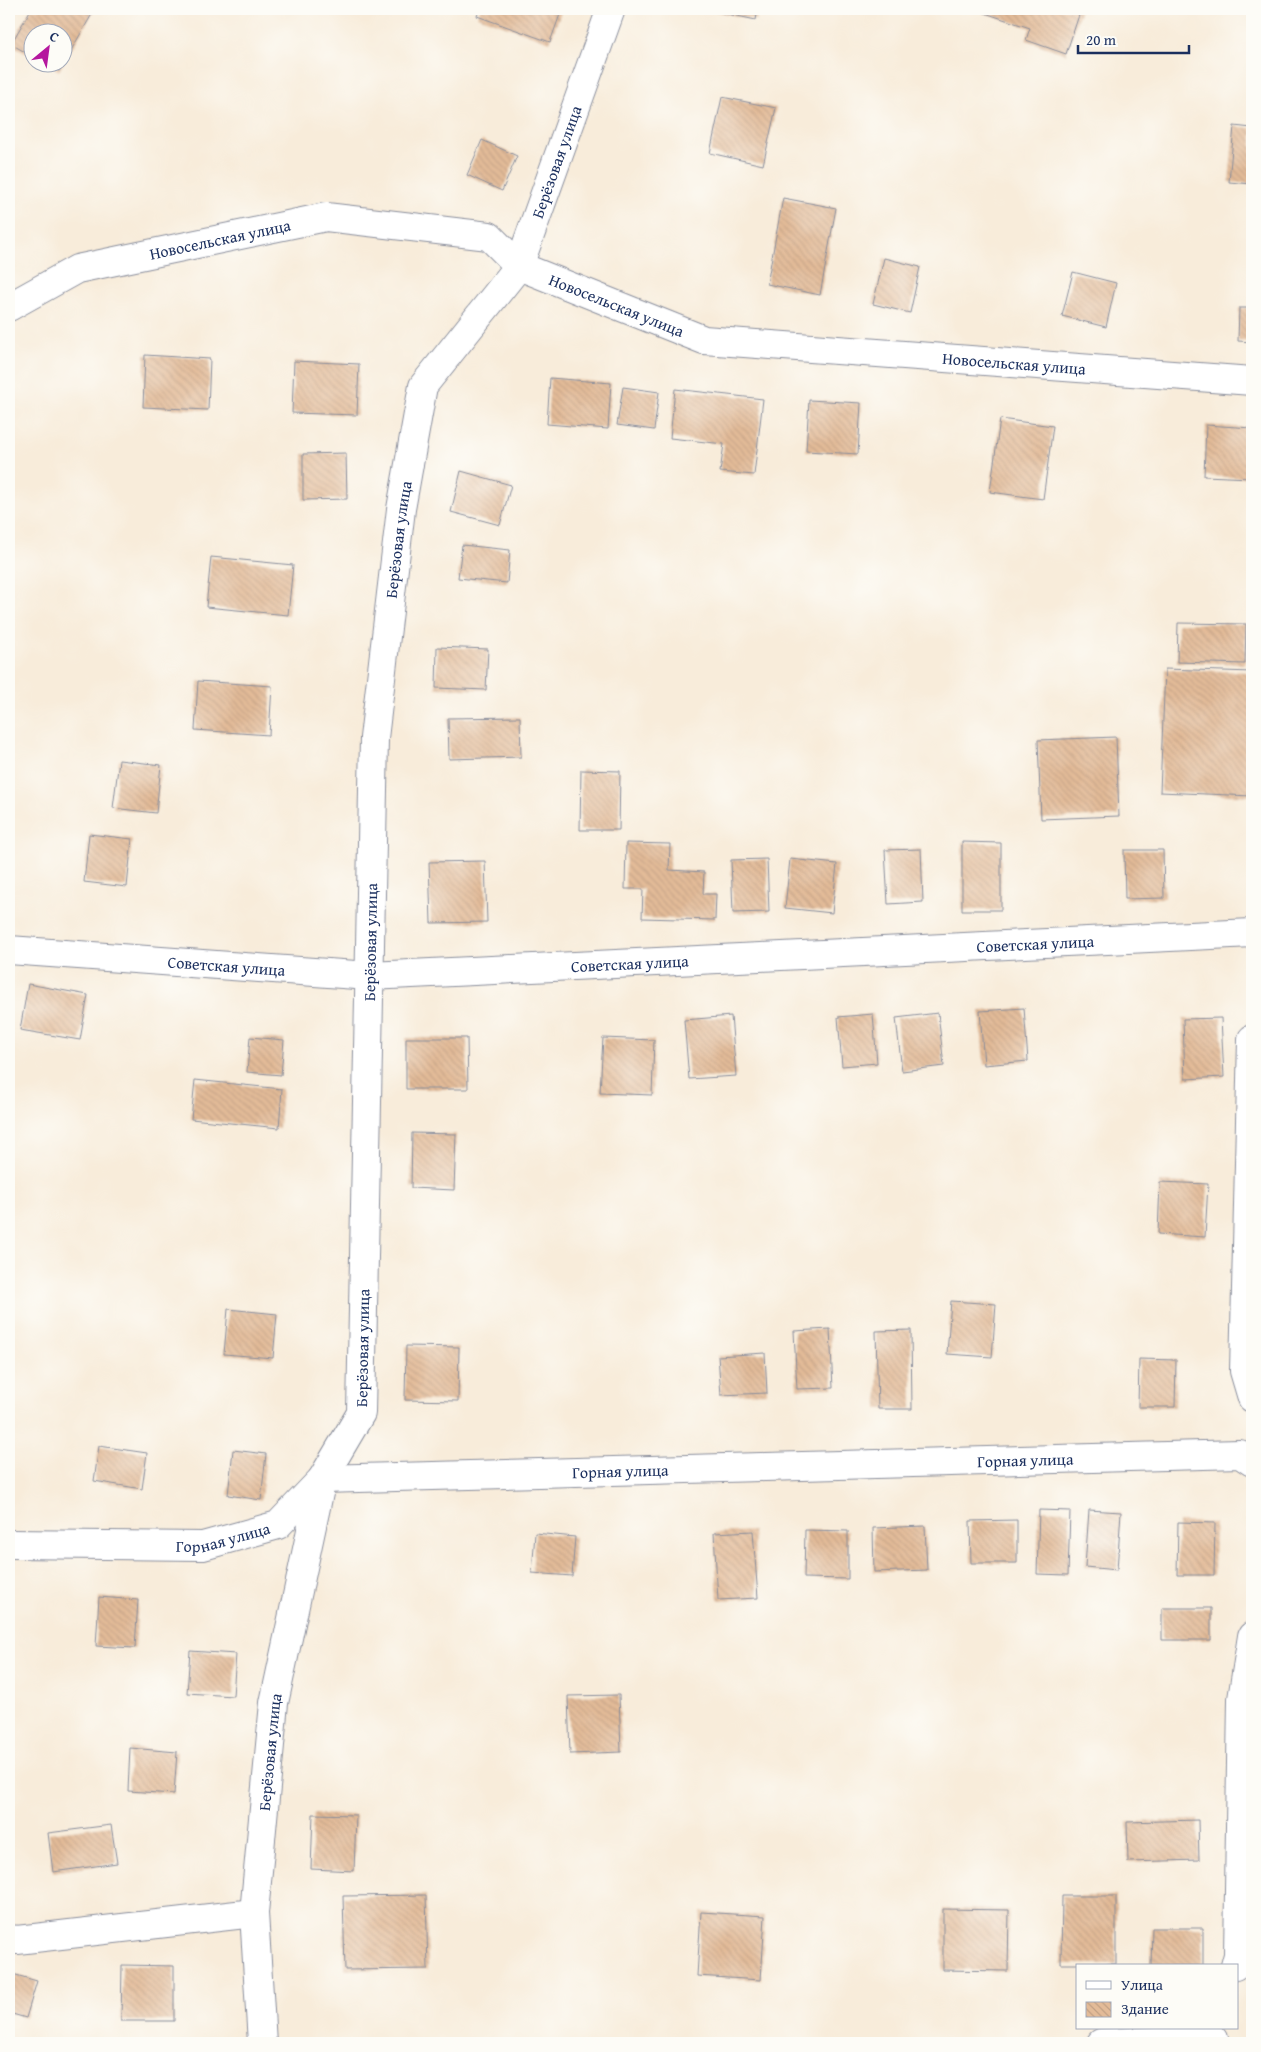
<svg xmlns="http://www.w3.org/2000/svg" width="1261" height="2052" font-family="'Gentium Book Plus',serif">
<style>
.building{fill:url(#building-back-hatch)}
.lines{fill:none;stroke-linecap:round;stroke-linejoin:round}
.minor-casing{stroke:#8a8e9c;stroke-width:30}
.minor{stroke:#fff;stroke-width:28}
.labels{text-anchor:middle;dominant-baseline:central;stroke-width:4;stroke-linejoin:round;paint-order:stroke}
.street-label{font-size:16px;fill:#1b2f5e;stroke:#fdfcf7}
</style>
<defs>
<pattern id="building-back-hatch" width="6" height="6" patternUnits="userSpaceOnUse" patternTransform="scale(1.25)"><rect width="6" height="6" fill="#e3bb98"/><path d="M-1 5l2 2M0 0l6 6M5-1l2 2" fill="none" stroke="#c2a185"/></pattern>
</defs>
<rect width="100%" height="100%" fill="#fdfcf7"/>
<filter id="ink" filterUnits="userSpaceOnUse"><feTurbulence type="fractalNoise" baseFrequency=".02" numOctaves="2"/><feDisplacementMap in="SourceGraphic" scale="10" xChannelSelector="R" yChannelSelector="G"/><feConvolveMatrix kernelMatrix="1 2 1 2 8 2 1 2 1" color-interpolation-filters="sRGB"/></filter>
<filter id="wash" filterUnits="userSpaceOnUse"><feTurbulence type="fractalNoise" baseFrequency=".0096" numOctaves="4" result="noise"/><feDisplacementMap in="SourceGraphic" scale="20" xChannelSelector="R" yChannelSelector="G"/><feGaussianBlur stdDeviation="1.12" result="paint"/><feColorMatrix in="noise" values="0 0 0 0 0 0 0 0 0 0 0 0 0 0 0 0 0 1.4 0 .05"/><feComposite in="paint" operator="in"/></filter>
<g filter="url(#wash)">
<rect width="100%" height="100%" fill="#f8ecda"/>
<g id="blocks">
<path class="building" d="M31 9H95L59 71 44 62H62V32H32V56L11 44Z
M480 9H562L550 42 477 16Z
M704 9H758L756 20Z
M983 9H1081L1066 54 1026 40 1030 28 982 12Z
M722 97 776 108 763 165 710 153Z
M1234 126 1252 128V184L1229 182Z
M482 140 517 156 502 191 467 175Z
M783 198 836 208 820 295 767 284Z
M884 258 920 267 910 313 873 304Z
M1073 272 1116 283 1106 327 1062 316Z
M1239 308H1252V342L1238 341Z
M145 355 210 359 208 410 143 407Z
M294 361 359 364 357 415 292 413Z
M550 378 611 383 608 429 547 424Z
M623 387 659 392 654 430 617 425Z
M675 389 763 399 754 475 720 472 724 444 670 438Z
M809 400 861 403 858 454 806 451Z
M1000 419 1053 426 1043 499 990 492Z
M1206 425 1252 428 1251 478 1204 476Z
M346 453 347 499 303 500V454Z
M461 471 511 485 500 525 451 512Z
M462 545 510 550 507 583 458 578Z
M211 557 293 565 288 615 206 607Z
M1178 623 1246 624 1245 664 1177 662Z
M437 647 488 649 486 690 436 688Z
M1165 669 1252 672V796L1160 792Z
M198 681 272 686 269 735 195 730Z
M520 717 521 757 449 759 448 718Z
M1116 737 1119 816 1041 819 1038 740Z
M119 760 161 765 156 813 113 808Z
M581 770 620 771 619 830H580Z
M89 834 132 839 127 887 84 882Z
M962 842 1001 843V910H962Z
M626 843 670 844 669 870 704 872 703 894H716L715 920 642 918 643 889H625Z
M921 849 923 902 888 904 885 850Z
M1124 850H1163L1164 898 1125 899Z
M767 859 769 912 733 913 731 860Z
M790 859 837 864 832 913 785 908Z
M485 861 487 922 431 923 429 862Z
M28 984 88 995 80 1040 20 1030Z
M1024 1008 1028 1061 984 1065 980 1011Z
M938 1013 944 1066 902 1071 896 1018Z
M873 1014 877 1063 842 1066 838 1017Z
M731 1016 736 1076 689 1079 684 1020Z
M1221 1018 1224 1077 1185 1079 1183 1019Z
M250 1037 284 1040 281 1075 247 1072Z
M406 1038H467L468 1089H406Z
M603 1038 654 1040 652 1095 600 1093Z
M195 1080 282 1089 279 1128 191 1119Z
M412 1133 456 1134 454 1190 411 1188Z
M1160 1182 1208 1184 1205 1237 1158 1234Z
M951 1301 996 1304 992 1357 947 1354Z
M228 1309 277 1314 273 1358 224 1354Z
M830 1329 833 1388 797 1389 794 1331Z
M911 1330 912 1409H878L876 1331Z
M406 1346 459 1347 458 1401 405 1400Z
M765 1353 767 1393 721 1395 718 1356Z
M1139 1359 1176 1360 1175 1407H1138Z
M99 1446 147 1453 142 1489 94 1481Z
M233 1450 266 1454 261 1500 228 1495Z
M1039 1510 1070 1511 1068 1575 1037 1574Z
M1089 1510 1121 1512 1117 1570 1085 1567Z
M1017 1520V1563H971L970 1521Z
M1178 1522 1215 1523 1214 1575H1177Z
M925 1526 927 1570 874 1572 873 1528Z
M805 1530 848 1531V1579L804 1578Z
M753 1531 758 1598 718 1600 714 1533Z
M535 1533 575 1537 572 1576 532 1573Z
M99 1597 138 1600 135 1648 96 1646Z
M1162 1608H1211V1640H1162Z
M190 1651 236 1654 233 1696 187 1693Z
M619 1695 621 1752 570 1754 568 1696Z
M130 1748 177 1752 174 1794 128 1791Z
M313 1814 356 1815 354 1871 311 1869Z
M1198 1820 1199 1860 1128 1862 1127 1822Z
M111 1825 117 1863 53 1872 48 1833Z
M426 1895 428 1969 345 1970 343 1896Z
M1062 1896H1116V1964H1061Z
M943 1909 1009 1910 1008 1971 943 1970Z
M701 1912 765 1916 761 1980 697 1976Z
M1152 1928H1203V1966H1151Z
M122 1965 174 1966V2021H121Z
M9 1973 37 1981 26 2018 9 2013Z"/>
</g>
</g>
<g filter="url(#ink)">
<use href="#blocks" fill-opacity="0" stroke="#8a8e9c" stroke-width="1"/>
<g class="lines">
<g class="minor-casing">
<g id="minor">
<path id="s1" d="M9 307 77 269 326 217 489 236 519 266 704 340 1252 381"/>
<path id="s2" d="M9 950 370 976 1252 933"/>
<path d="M1252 1039 1244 1371 1252 1398"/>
<path id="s3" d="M9 1544 203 1546 278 1525 322 1479 1240 1454 1252 1462"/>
<path d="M9 1939 17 1940 254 1913"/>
<path d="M1235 1966 1238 1955 1242 1699 1252 1636"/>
<path id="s4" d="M262 2043 254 1913 274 1703 322 1479 361 1413 374 738 401 509 423 386 519 266 611 9"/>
<path d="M1101 2043 1214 2039"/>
</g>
</g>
<use href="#minor" class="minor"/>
</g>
</g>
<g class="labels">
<g class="street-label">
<text stroke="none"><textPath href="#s4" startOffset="1942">Берёзовая улица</textPath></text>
<text stroke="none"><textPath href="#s1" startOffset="224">Новосельская улица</textPath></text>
<text stroke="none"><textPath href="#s1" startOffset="644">Новосельская улица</textPath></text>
<text stroke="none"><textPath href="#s1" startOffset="1049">Новосельская улица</textPath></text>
<text stroke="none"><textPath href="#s4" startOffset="1522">Берёзовая улица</textPath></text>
<text stroke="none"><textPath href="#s4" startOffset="1118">Берёзовая улица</textPath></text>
<text stroke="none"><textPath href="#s2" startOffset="1028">Советская улица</textPath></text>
<text stroke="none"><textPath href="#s2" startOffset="622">Советская улица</textPath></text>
<text stroke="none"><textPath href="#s2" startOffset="218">Советская улица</textPath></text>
<text stroke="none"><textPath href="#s4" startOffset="712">Берёзовая улица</textPath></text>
<text stroke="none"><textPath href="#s3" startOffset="1039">Горная улица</textPath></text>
<text stroke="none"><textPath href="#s3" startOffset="634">Горная улица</textPath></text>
<text stroke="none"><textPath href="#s3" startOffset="215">Горная улица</textPath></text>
<text stroke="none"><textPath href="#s4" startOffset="292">Берёзовая улица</textPath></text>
</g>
</g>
<rect width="1261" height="2052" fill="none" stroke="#fdfcf7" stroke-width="30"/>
<rect x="1076" y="1964" width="162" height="65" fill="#fdfcf7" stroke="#a3aaba"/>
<rect x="1086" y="1981" width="25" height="8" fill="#ffffff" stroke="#a3aaba"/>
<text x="1121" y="1990" font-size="15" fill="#1b2f5e">Улица</text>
<rect x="1086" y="2002" width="25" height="15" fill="url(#building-back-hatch)" stroke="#a3aaba"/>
<text x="1121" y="2014" font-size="15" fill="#1b2f5e">Здание</text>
<g transform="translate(48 48) rotate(29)"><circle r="24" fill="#fdfcf7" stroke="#a3aaba"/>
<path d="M0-4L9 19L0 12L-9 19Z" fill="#b5179e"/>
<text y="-8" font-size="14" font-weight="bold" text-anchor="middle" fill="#1b2f5e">С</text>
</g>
<path d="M1078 45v8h111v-8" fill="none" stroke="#1b2f5e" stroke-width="2.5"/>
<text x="1086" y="45" font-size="15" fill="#1b2f5e" stroke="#fdfcf7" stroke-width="4" paint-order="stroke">20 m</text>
</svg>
